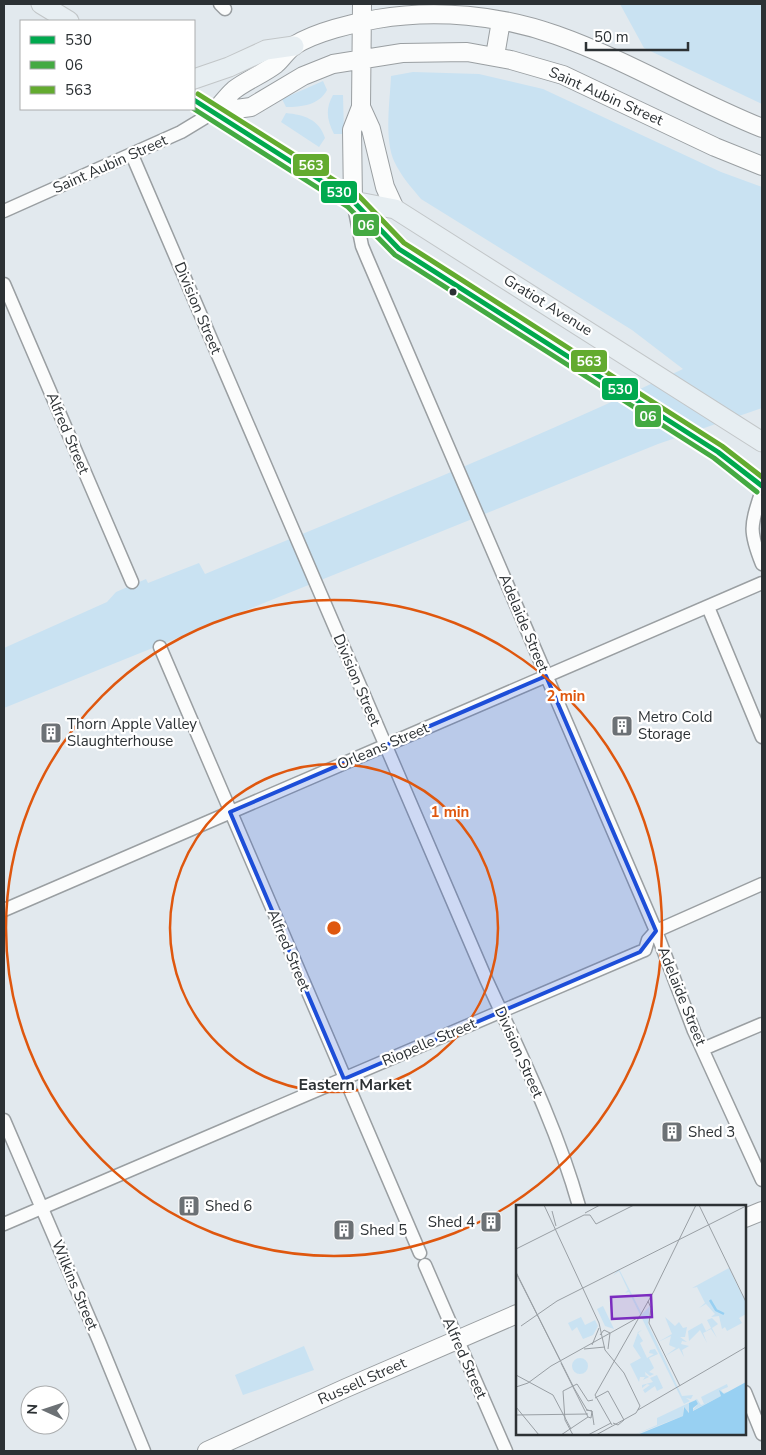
<svg xmlns="http://www.w3.org/2000/svg" width="766" height="1455" font-family="'Nunito Sans',sans-serif">
<style>
.green{fill:#c9e2f2}
.lines{fill:none;stroke-linecap:round;stroke-linejoin:round}
.street-casing{stroke:#9a9fa2;stroke-width:15}
.secondary-casing{stroke:#9a9fa2;stroke-width:20}
.primary-casing{stroke:#c2c6c8;stroke-width:21}
.street{stroke:#fbfcfc;stroke-width:12}
.secondary{stroke:#fbfcfc;stroke-width:18}
.primary{stroke:#e7eef2;stroke-width:19}
.bus-1-casing{stroke:#fff;stroke-width:9}
.bus-2-casing{stroke:#fff;stroke-width:9}
.bus-3-casing{stroke:#fff;stroke-width:9}
.bus-1{stroke:#00a94e;stroke-width:5}
.bus-2{stroke:#44aa42;stroke-width:5}
.bus-3{stroke:#63ab2f;stroke-width:5}
.marked{fill:#1d4ed8;fill-opacity:0.2;stroke:#1d4ed8;stroke-width:4;stroke-linejoin:round}
.ring{fill:none;stroke:#df570e;stroke-width:2.5}
.bus-dot{fill:#2c3134;stroke:#fff;stroke-width:2}
.labels{text-anchor:middle;dominant-baseline:central;stroke-width:4.5;stroke-linejoin:round;paint-order:stroke}
.street-label{font-size:15px;fill:#2c3134;stroke:#fff}
.poi-label{font-size:15px;fill:#2c3134;stroke:#fff;text-anchor:start}
.neighbourhood-label{font-size:16px;font-weight:bold;fill:#2c3134;stroke:#fff}
.inset-river{fill:none;stroke:#98d0f2;stroke-width:2.5}
.inset-road{fill:none;stroke:#999fa4;stroke-width:1}
.view{fill:#7b2cbf;fill-opacity:0.15;stroke:#7b2cbf;stroke-width:2.5}
.inset-edge{fill:none;stroke:#2c3134;stroke-width:2.5}
.centre{fill:#df570e;stroke:#fff;stroke-width:2.5}
.ring-label{font-size:15px;text-anchor:middle;font-weight:bold;fill:#df570e;stroke:#fff;stroke-width:4.5;stroke-linejoin:round;paint-order:stroke}
.line-badge{stroke:#fff;stroke-width:2}
.badge-label{font-size:14px;text-anchor:middle;font-weight:bold;fill:#fff}
</style>
<rect width="100%" height="100%" fill="#e2e9ee"/>
<path class="green" d="M620 4H762V104L644 48Z
M413 72 479 74 543 89 721 172 762 187V408L658 444 4 708V648L107 602 116 592 146 579 148 583 199 563 205 574C365 508 526 443 683 369L632 330 421 199C411 187 401 176 394 161 384 138 390 101 391 76Z
M323 81 327 90C319 105 302 107 286 107L282 99Z
M333 95H343L344 134H334C327 120 325 109 333 95Z
M286 113C304 115 319 119 325 138L319 147 281 122Z
M304 1346 314 1370 243 1395 235 1375Z"/>
<g class="lines">
<g class="street-casing">
<path id="street" d="M220 4 225 9
M132 155 486 979C520 1053 557 1127 579 1206
M353 201 362 246 367 258 656 931 694 1031 762 1180
M4 211 181 132 214 112
M4 284 132 582
M762 490C751 525 748 529 762 564
M708 607 762 737
M160 647 420 1253
M4 910 762 583
M703 1049 762 1024
M4 1120 99 1341 144 1451
M4 1224 640 952 645 950 648 940 656 931 762 884
M425 1265 506 1451
M745 1392 762 1434"/>
</g>
<g class="secondary-casing">
<path id="secondary" d="M495 56 501 21
M361 107 371 129 385 187 395 209
M214 112C221 105 227 96 234 90 247 80 263 74 276 64 283 58 287 50 295 45 316 32 353 23 377 19 435 9 500 15 556 35 627 60 692 100 762 128
M214 112 251 107 303 76 333 64 402 53 467 52 511 60 563 75 715 147 762 166
M353 201 352 130 361 107 362 4
M745 1218 762 1211
M207 1451 346 1388 517 1314"/>
</g>
<g class="primary-casing">
<path id="primary" d="M41 4 69 21
M194 79 229 67 266 50 294 46
M194 100 353 201 399 249 718 452 762 486
M353 201 395 209 762 442"/>
</g>
<use href="#street" class="street"/>
<use href="#secondary" class="secondary"/>
<use href="#primary" class="primary"/>
<g class="bus-1-casing">
<path id="bus-1" d="M194 100 353 201 399 249 718 452 762 486"/>
</g>
<g class="bus-2-casing">
<path id="bus-2" d="M194 109 348 207 395 255 714 458 757 492"/>
</g>
<g class="bus-3-casing">
<path id="bus-3" d="M198 94 358 195 404 243 722 446 762 477"/>
</g>
<use href="#bus-1" class="bus-1"/>
<use href="#bus-2" class="bus-2"/>
<use href="#bus-3" class="bus-3"/>
</g>
<path class="marked" d="M546 676 656 931 640 952 344 1079 230 812Z"/>
<g class="ring">
<circle cx="334" cy="928" r="164"/>
<circle cx="334" cy="928" r="328"/>
</g>
<defs>
<g id="building-square" transform="scale(1.125)"><rect x="-9" y="-9" width="18" height="18" rx="4" fill="#6c7175" stroke="#fff"/><path d="M-4-6H4V6H1V3H-1V6H-4ZM-2.5-4.3h1.7v1.8h-1.7ZM.8-4.3h1.7v1.8H.8ZM-2.5-1h1.7V.8h-1.7ZM.8-1h1.7V.8H.8Z" fill="#fff"/></g>
</defs>
<g fill-rule="evenodd">
<use href="#building-square" x="622" y="726"/>
<use href="#building-square" x="51" y="733"/>
<use href="#building-square" x="672" y="1132"/>
<use href="#building-square" x="189" y="1206"/>
<use href="#building-square" x="491" y="1222"/>
<use href="#building-square" x="344" y="1230"/>
</g>
<circle class="bus-dot" cx="453" cy="292" r="4.5"/>
<g class="labels">
<g class="street-label">
<text transform="translate(606 96) rotate(24)">Saint Aubin Street</text>
<text transform="translate(110 164) rotate(-24)">Saint Aubin Street</text>
<text transform="translate(548 305) rotate(32)">Gratiot Avenue</text>
<text transform="translate(198 308) rotate(67)">Division Street</text>
<text transform="translate(68 433) rotate(67)">Alfred Street</text>
<text transform="translate(524 623) rotate(67)">Adelaide Street</text>
<text transform="translate(357 680) rotate(67)">Division Street</text>
<text transform="translate(383 746) rotate(-23)">Orleans Street</text>
<text transform="translate(289 950) rotate(67)">Alfred Street</text>
<text transform="translate(682 996) rotate(68)">Adelaide Street</text>
<text transform="translate(429 1042) rotate(-23)">Riopelle Street</text>
<text transform="translate(519 1052) rotate(66)">Division Street</text>
<text transform="translate(75 1285) rotate(67)">Wilkins Street</text>
<text transform="translate(465 1358) rotate(66)">Alfred Street</text>
<text transform="translate(362 1381) rotate(-24)">Russell Street</text>
</g>
<g class="poi-label">
<text x="638" y="717">Metro Cold<tspan x="638" dy="17">Storage</tspan></text>
<text x="67" y="724">Thorn Apple Valley<tspan x="67" dy="17">Slaughterhouse</tspan></text>
<text x="688" y="1132">Shed 3</text>
<text x="205" y="1206">Shed 6</text>
<text x="475" y="1222" text-anchor="end">Shed 4</text>
<text x="360" y="1230">Shed 5</text>
</g>
<g class="neighbourhood-label">
<text x="355" y="1085">Eastern Market</text>
</g>
</g>
<g transform="translate(516 1205)">
<rect width="230" height="230" fill="#e2e9ee"/>
<path d="M213 63 230 98V109L223 113 226 118 211 126 209 122 206 124 203 111 195 112 199 109 190 99 183 103 189 98 181 82 176 83ZM103 64 126 109 134 101 132 119 166 191 177 190 175 194 170 193 174 196 168 199 113 87 109 88 112 85 103 66 97 71ZM87 101 98 124 89 121 81 104ZM65 112 69 120 79 115 82 121 77 130 67 134 61 122 56 126 52 118ZM149 112 159 121 163 117 167 123 171 122 169 132H164L171 137 166 136 165 139 173 141 166 145 168 152 163 143 149 151 160 143 153 140 155 131 142 137 156 129ZM196 113 202 119 196 123 201 133 195 124 187 128 191 138 184 125 173 136 172 126 186 118 190 126 195 123 191 115ZM126 125 122 128 127 136 124 138 131 153 138 149 133 148 134 145 139 144 142 149 133 153 138 163 133 167 138 169 134 171 129 167 130 172V170L133 172 127 175 129 172H124L123 177 114 159 125 153 117 141 121 130 122 127ZM56 161a8 8 0 1 1 16 0a8 8 0 1 1-16 0ZM141 170 147 183 141 186 139 181 129 188 127 185 134 180 131 179 126 183V180L137 177 134 173ZM211 179 212 182 205 185 207 188 212 187 205 191 176 206 182 199 179 195 173 198V207L167 202V211L118 230 141 220V213L181 194 185 200 188 199 185 192Z" fill="#c9e2f2"/>
<path d="M230 177V230H121L167 211 168 202 173 208V198L180 195 182 199 177 203V206L205 191 203 185 208 189Z" fill="#98d0f2"/>
<path class="inset-river" d="M194 95 200 105 208 109"/>
<path class="inset-road" d="M28 0 83 118 89 145 108 168 124 201 120 208 80 230M183 0 230 97M36 6 40 21M69 8 84 0M0 44 68 10H74L80 19 118 0M0 67 58 183 71 205 76 206 78 220M0 68 44 155M132 96 135 103 133 118 164 181M5 121 41 96 230 1M84 130 88 125 94 128 92 144M76 140 83 123M68 144 89 142M45 158 72 212 75 213 76 206 70 205M0 170 37 190 55 224M0 182 12 178 35 161 123 112M79 190 138 86 180 0M79 190 96 220M79 193 92 186 108 215 102 220 97 218M0 202 23 230M122 205 230 142M0 210 72 209M45 230 72 212M57 230 49 215 47 186 61 179 72 196 77 195M72 230 95 218"/>
<path class="view" d="M135 90 136 112 96 114 95 92Z"/>
<rect width="230" height="230" class="inset-edge"/>
</g>
<circle cx="334" cy="928" r="8" class="centre"/>
<g class="ring-label">
<text x="566" y="701">2 min</text>
<text x="450" y="817">1 min</text>
</g>
<g class="line-badge">
<rect x="292" y="153" width="38" height="24" rx="5" fill="#63ab2f"/>
<rect x="320" y="180" width="38" height="24" rx="5" fill="#00a94e"/>
<rect x="352" y="213" width="28" height="24" rx="5" fill="#44aa42"/>
<rect x="570" y="349" width="38" height="24" rx="5" fill="#63ab2f"/>
<rect x="601" y="377" width="38" height="24" rx="5" fill="#00a94e"/>
<rect x="634" y="404" width="28" height="24" rx="5" fill="#44aa42"/>
</g>
<g class="badge-label">
<text x="311" y="170">563</text>
<text x="339" y="197">530</text>
<text x="366" y="230">06</text>
<text x="589" y="366">563</text>
<text x="620" y="394">530</text>
<text x="648" y="421">06</text>
</g>
<rect width="766" height="1455" fill="none" stroke="#2c3134" stroke-width="10"/>
<rect x="20" y="20" width="175" height="90" fill="#ffffff" stroke="#abadae"/>
<rect x="30" y="36" width="25" height="8" fill="#00a94e" stroke="#abadae"/>
<text x="65" y="45" font-size="15" fill="#2c3134">530</text>
<rect x="30" y="61" width="25" height="8" fill="#44aa42" stroke="#abadae"/>
<text x="65" y="70" font-size="15" fill="#2c3134">06</text>
<rect x="30" y="86" width="25" height="8" fill="#63ab2f" stroke="#abadae"/>
<text x="65" y="95" font-size="15" fill="#2c3134">563</text>
<g transform="translate(45 1410) rotate(273)"><circle r="24" fill="#ffffff" stroke="#abadae"/>
<path d="M0-4L9 19L0 12L-9 19Z" fill="#6c7175"/>
<text y="-8" font-size="14" font-weight="bold" text-anchor="middle" fill="#2c3134">N</text>
</g>
<path d="M586 42v8h102v-8" fill="none" stroke="#2c3134" stroke-width="2.5"/>
<text x="594" y="42" font-size="15" fill="#2c3134" stroke="#ffffff" stroke-width="4" paint-order="stroke">50 m</text>
</svg>
